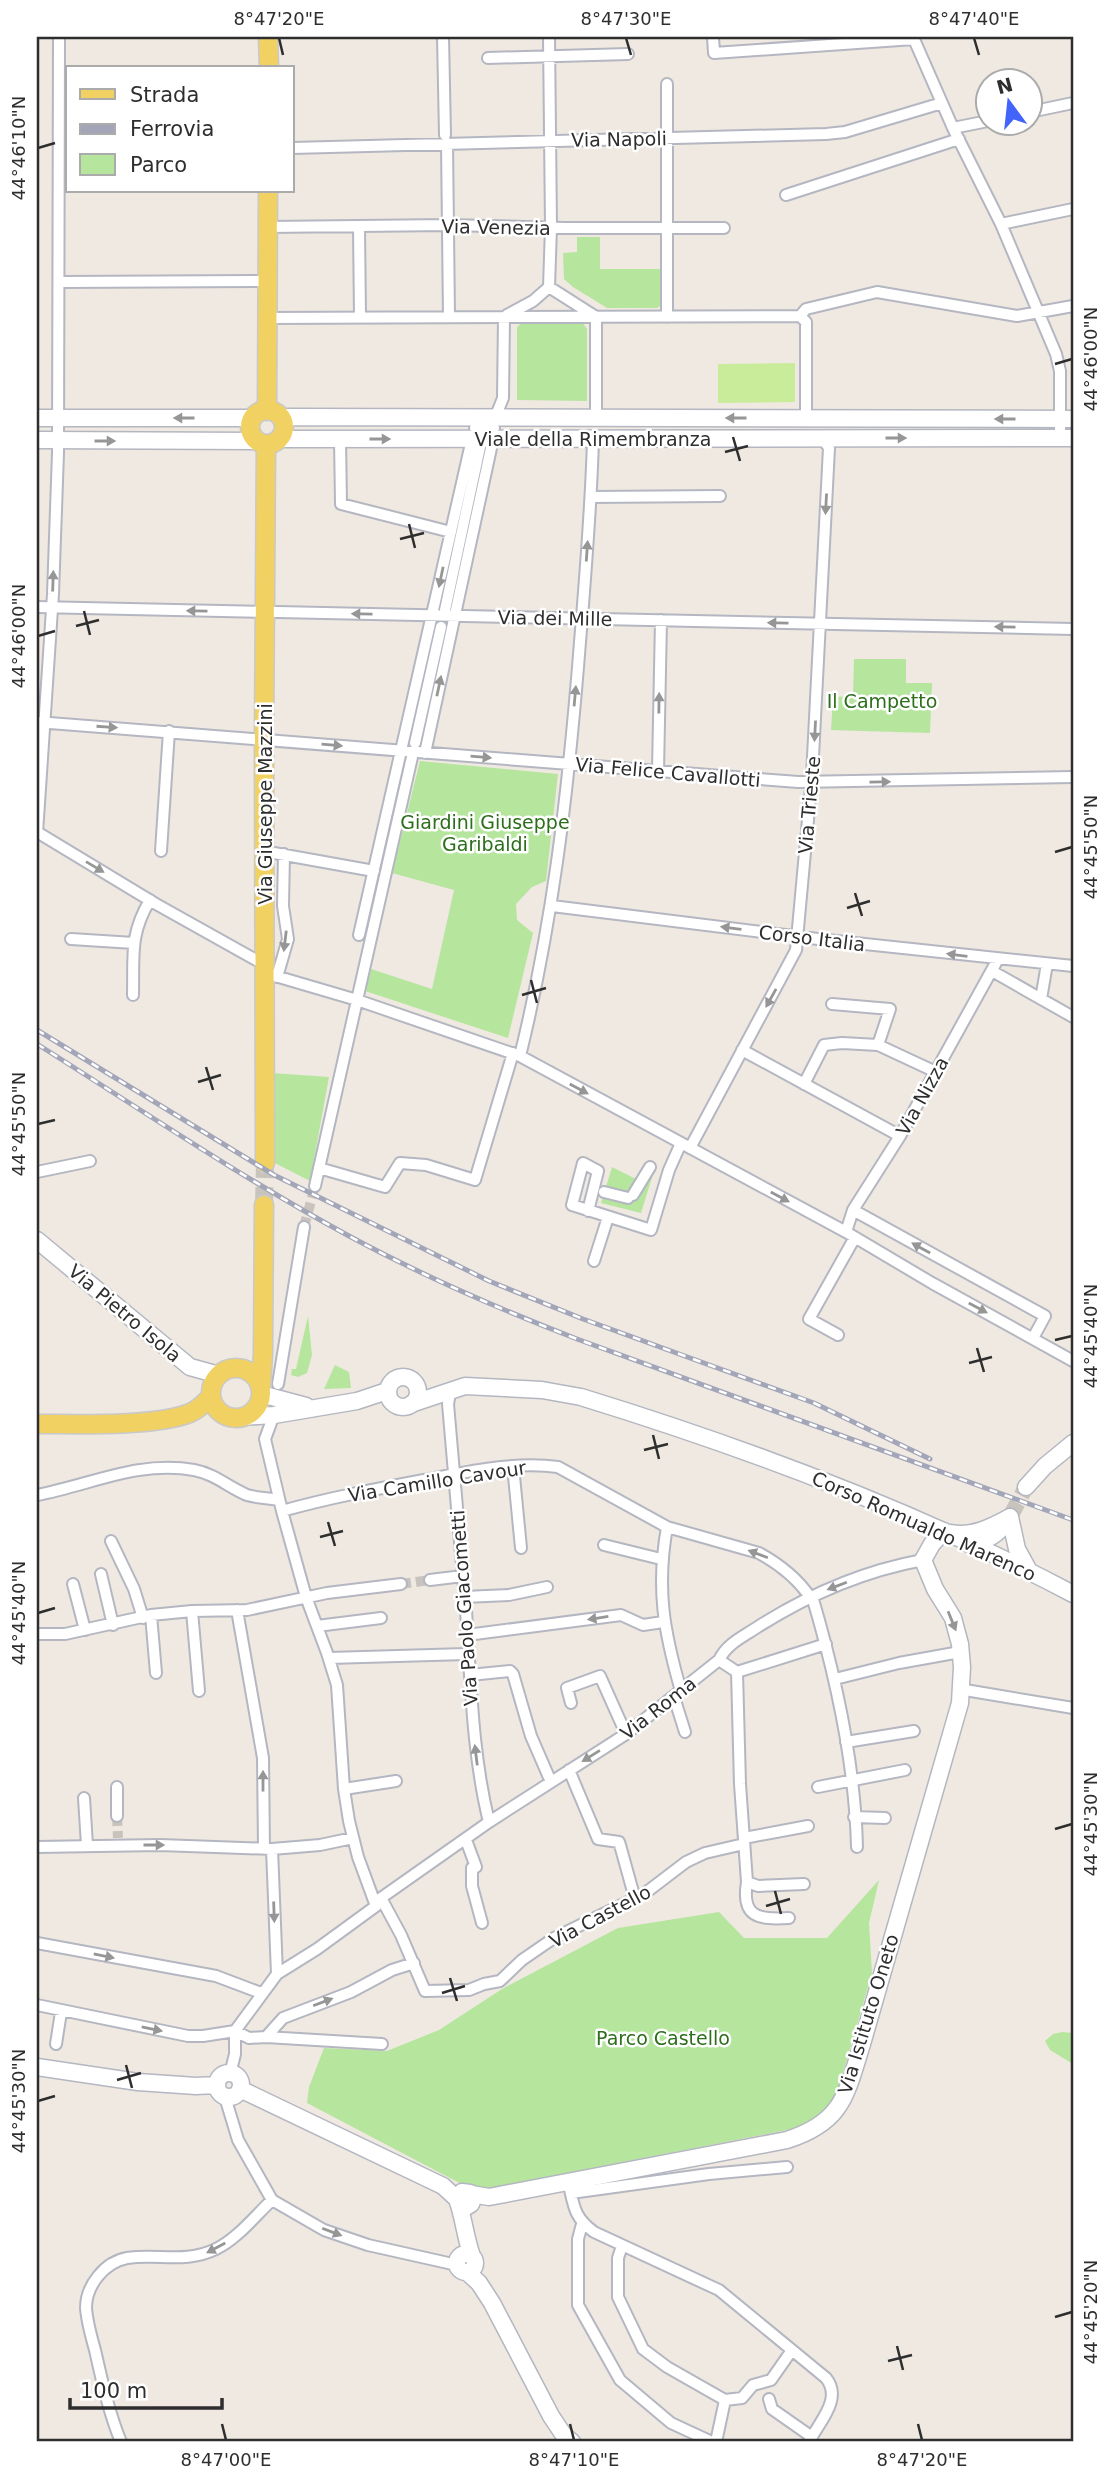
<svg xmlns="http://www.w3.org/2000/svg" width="1110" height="2479" font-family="'DejaVu Sans',sans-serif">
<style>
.green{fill:#b6e59e}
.pitch{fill:#c9ec9a}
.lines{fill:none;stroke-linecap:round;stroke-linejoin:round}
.street-tunnel{stroke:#c8c4bd;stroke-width:10;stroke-dasharray:10 5;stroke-linecap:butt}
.secondary-tunnel{stroke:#c8c4bd;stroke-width:16;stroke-dasharray:16 8;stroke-linecap:butt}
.primary-tunnel{stroke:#c8c4bd;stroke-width:18;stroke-dasharray:18 9;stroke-linecap:butt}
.street-casing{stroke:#b4b7c1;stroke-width:14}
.secondary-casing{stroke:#b4b7c1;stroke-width:19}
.primary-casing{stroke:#c9c9c9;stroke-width:21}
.street{stroke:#fff;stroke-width:10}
.secondary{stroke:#fff;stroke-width:16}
.primary{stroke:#f2d163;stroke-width:18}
.rail-casing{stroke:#a3a6b8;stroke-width:5}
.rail{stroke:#fff;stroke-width:2.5;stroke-dasharray:8;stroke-linecap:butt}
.oneway{fill:#969696}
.ticks{fill:none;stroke:#2e2e2e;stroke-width:2.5}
.labels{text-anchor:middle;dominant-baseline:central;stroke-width:5;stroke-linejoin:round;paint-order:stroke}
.street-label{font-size:19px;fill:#2e2e2e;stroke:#fff}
.park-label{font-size:19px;fill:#2c6e1b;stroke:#fff}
.neatline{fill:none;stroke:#2e2e2e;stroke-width:2.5}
.ticks-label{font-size:18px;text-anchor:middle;fill:#2e2e2e}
</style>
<rect width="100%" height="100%" fill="#efe9e1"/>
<path class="green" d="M577 237H600V269H661L660 306 657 308H607L573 287 564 279 563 253 577 252Z
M523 322H582L587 329V401L517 400V327Z
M854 659H906V683H932L930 733 831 730 833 697 853 696Z
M420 761 558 774 546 881 532 887 516 904 517 920 533 933 508 1038 365 991 371 969 432 989 454 890 392 873Z
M272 1073 329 1077 310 1181 269 1160Z
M649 1166 654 1171 641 1213 601 1203 612 1167 640 1181Z
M308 1316 312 1355 307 1373 298 1377 291 1375 292 1369H296Z
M335 1365 349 1372 351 1388 324 1389Z
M879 1880 869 1923 872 1973 843 2073 836 2094 824 2112 797 2128 487 2189 469 2188 307 2103 309 2087 324 2048 387 2051 439 2030 502 1989 618 1928 719 1912 744 1938H827Z
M1062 2032 1073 2033V2064L1050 2050 1045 2041 1053 2034Z"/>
<path class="pitch" d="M795 363V402L718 403V364Z"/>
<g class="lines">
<path class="street-tunnel" d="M304 1227 315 1186
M401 1584 430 1580
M117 1816 118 1838"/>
<path class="secondary-tunnel" d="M1010 1517 1026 1487"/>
<path class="primary-tunnel" d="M264 1205 265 1163"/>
<g class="street-casing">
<path id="street" d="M443 37 445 135
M713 37 714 53 914 39
M913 37 953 128 1001 224 1056 354 1060 371V438
M488 58 628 54
M1030 112 1073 103
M953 128 988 121
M447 143 449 317
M292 148 826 134 845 132 942 103
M786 195 959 139
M1001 224 1073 209
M268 227 448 225 565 228H724
M359 227 360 317
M60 282 267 281
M549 287 551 227 549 37
M507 315 533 301 549 287 596 317
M800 316 806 309 877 292 1017 316 1073 306
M596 317V418
M667 317V84
M267 318 800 316 806 322V419
M495 418 503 398 504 317
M475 428H494
M340 439 341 504 451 532
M591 497 720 496
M37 607 1073 629
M445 610 480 447
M37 722 798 782 1073 777
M415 743 441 627
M425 753 493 439
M658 771 661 620
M37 832 156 904 256 960 265 961
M37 833 53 594 58 453 59 37
M161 851 169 731
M274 853 374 871
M552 906 818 939 1073 966
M359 935 472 439
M71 939 134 943
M992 971 1073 1017
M265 973 357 1000 520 1056 846 1232 932 1283 1073 1361
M277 977 288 939 283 906 284 854
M133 995C134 957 129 935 150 900
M1041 999 1047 964
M878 1045 936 1072
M742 1050 900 1136
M520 1056C552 926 567 800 578 667 584 591 591 515 593 439
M804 1084 824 1045 842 1043 878 1045 890 1009 832 1004
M690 1148 796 950 812 776 829 448 822 438
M319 1168 385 1187 400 1163 426 1165 475 1180 513 1053
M37 1172 90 1161
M315 1186 412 757
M604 1192 628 1198
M633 1195 650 1167
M853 1210 1045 1316 1033 1338
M588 1211 598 1171 583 1163 572 1205 651 1230 669 1170 681 1143
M846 1232 853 1210 900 1136 998 959
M594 1261 608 1217
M838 1335 809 1319 854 1239
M278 1384 304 1227
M450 1393 448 1404C454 1473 460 1542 466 1611 471 1682 472 1753 489 1822
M272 1420 265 1439 282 1511 306 1597 327 1653 337 1685 344 1789 349 1821 358 1857 376 1906
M513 1466 521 1548
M37 1495C90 1485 139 1460 194 1470 215 1474 228 1487 247 1495 257 1498 269 1498 279 1500
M282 1511C328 1498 376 1489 424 1480 467 1472 514 1461 558 1467L667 1527 759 1553C779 1564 797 1578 810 1597
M667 1527C656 1589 664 1632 681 1691
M111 1541 134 1589 143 1618
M604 1545 661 1559
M101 1574 113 1625
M430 1580 463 1576
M73 1584 85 1630
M812 1596C836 1677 855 1762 857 1847
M464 1597 509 1595 547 1587
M237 1610 263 1758 264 1849
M192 1611 199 1691
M151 1615 156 1673
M317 1626 381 1618
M37 1634H65L151 1615 192 1611 247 1610 327 1593 401 1584
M467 1635 621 1615 643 1625 663 1622
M329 1658 466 1654
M719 1660 737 1672 826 1644
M737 1672 740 1784 747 1882C741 1917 758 1920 789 1918
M470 1675 510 1671 513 1674 531 1736 551 1782
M835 1679 899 1663 960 1652
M959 1689 1073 1708
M674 1697 685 1732
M571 1703 567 1688 600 1676 626 1734
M846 1742 914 1731
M569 1770 598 1839 619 1842 620 1845 635 1899
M117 1787V1816
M818 1787 905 1770
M344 1789 396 1781
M84 1798 87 1845
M854 1817 885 1818
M744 1838 808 1826
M466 1840 476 1867 472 1868V1886L482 1923
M37 1847 160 1845 272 1849 320 1845 353 1838
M272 1849 277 1974
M747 1882 758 1886 804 1884
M381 1898 401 1935 425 1991 469 1990 484 1984 500 1981 522 1960 554 1938 644 1894 686 1862 705 1853 744 1844
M37 1943 216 1976 261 1993
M37 2005 188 2036H203L235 2031 277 1974 317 1949 376 1906 381 1898 489 1822 626 1734 719 1660C727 1644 741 1638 756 1628 806 1596 863 1571 923 1560
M266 2037 283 2018 351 1992 392 1970 414 1963
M56 2044 61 2012
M230 2074 235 2054V2031L249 2038 266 2037 382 2044
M225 2097 238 2140 272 2200 324 2230 368 2245 457 2265
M568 2181C574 2205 573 2217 594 2232L719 2290 826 2378C843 2399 819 2422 809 2442
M571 2193 709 2174 787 2167
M582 2224 578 2239V2305L620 2380 671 2423 712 2442
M622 2246 618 2258V2297L643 2349 667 2367 725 2400 742 2398 753 2385 771 2380 792 2350
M769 2399 772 2409 812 2437
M121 2442C109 2413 102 2381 95 2350 91 2336 87 2322 86 2308 86 2285 105 2262 127 2258 158 2253 185 2264 216 2249 237 2239 255 2216 272 2200
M716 2442 725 2400"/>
</g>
<g class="secondary-casing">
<path id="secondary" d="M37 418H253
M281 419 288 417 1073 419
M280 438 287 439 1073 438
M37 440 257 441
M37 1240 190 1367 219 1375
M388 1392a15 15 0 1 1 30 0a15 15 0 1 1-30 0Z
M261 1394 306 1406
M411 1404 465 1386 542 1390 581 1397C750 1449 916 1511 1073 1594
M241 1417 274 1415 357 1401 387 1391
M1026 1487 1045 1466 1073 1443
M1010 1517 1017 1549 1029 1571
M951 1533C972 1537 992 1527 1010 1517 1001 1532 987 1542 969 1544
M37 2067 138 2082 196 2086 217 2085
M217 2085a12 12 0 1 1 24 0a12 12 0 1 1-24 0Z
M240 2089 443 2186 457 2199
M471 2194 489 2197 787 2140C843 2122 846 2095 862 2044L960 1703 962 1667 960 1644 953 1618 935 1589 923 1560 932 1544 944 1531
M460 2206 466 2207 471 2204 473 2199 470 2193 462 2192 457 2199C464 2218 465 2237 472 2256
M457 2263a9 9 0 1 1 18 0a9 9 0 1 1-18 0Z
M467 2272 479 2283 492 2303 551 2416 563 2434 572 2442"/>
</g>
<g class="primary-casing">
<path id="primary" d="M268 37 269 68
M250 427a17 17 0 1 1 34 0a17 17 0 1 1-34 0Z
M267 411 268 191
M265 1163 264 740 266 444
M211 1393a25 25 0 1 1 50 0a25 25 0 1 1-50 0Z
M261 1389 263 1352 264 1205
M37 1424C76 1424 155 1427 190 1413 199 1409 205 1403 211 1396"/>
</g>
<use href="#street" class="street"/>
<use href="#secondary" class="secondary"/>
<use href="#primary" class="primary"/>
<g class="rail-casing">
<path id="rail" d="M37 1030 274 1175 489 1281 583 1319 814 1403 930 1459
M37 1044C140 1109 242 1178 349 1236 423 1276 499 1309 577 1339L1073 1520"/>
</g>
<use href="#rail" class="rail"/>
</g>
<defs><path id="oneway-solid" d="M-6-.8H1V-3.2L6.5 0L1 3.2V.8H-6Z" transform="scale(1.75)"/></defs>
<g class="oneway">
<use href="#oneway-solid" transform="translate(184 418) rotate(180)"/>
<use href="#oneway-solid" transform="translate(736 418) rotate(-180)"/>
<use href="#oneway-solid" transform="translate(1005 419) rotate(-180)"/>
<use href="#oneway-solid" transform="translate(896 438)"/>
<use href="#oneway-solid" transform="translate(380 439)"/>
<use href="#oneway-solid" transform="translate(105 441)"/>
<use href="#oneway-solid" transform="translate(826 504) rotate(93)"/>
<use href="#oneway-solid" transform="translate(587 551) rotate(-86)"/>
<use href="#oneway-solid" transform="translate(441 577) rotate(102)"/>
<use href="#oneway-solid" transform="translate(53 581) rotate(-88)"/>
<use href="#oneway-solid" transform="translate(197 611) rotate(-179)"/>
<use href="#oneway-solid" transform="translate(362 614) rotate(-179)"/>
<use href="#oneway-solid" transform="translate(778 623) rotate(-179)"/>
<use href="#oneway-solid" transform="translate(1005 627) rotate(-179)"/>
<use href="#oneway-solid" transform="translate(439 686) rotate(-78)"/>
<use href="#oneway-solid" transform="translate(575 696) rotate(-85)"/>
<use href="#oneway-solid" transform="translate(659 703) rotate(-89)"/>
<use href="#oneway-solid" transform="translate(107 727) rotate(4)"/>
<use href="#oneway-solid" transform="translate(815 731) rotate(93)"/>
<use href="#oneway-solid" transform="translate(332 745) rotate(5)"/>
<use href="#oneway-solid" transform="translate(481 757) rotate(5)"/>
<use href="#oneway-solid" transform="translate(880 782) rotate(-1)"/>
<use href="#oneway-solid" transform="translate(95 867) rotate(31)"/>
<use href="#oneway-solid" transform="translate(731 928) rotate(-173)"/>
<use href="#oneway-solid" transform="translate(285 941) rotate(97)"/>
<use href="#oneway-solid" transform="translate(957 955) rotate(-173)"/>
<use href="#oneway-solid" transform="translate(771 998) rotate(119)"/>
<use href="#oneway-solid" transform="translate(579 1089) rotate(28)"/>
<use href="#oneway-solid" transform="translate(780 1197) rotate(28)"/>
<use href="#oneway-solid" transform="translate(921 1248) rotate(-151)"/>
<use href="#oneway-solid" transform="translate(978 1308) rotate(28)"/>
<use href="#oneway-solid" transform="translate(758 1554) rotate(-159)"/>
<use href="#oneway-solid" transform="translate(837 1586) rotate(159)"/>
<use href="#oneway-solid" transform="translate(598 1618) rotate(171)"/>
<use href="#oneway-solid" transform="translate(952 1621) rotate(68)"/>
<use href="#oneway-solid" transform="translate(476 1755) rotate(-97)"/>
<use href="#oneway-solid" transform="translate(591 1756) rotate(148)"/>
<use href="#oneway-solid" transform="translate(263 1781) rotate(-90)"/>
<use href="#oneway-solid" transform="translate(154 1845)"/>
<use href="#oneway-solid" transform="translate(274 1912) rotate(88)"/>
<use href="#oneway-solid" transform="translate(104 1956) rotate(11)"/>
<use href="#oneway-solid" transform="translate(323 2002) rotate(-21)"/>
<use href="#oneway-solid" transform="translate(152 2029) rotate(11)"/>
<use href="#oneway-solid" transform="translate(332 2232) rotate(21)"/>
<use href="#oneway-solid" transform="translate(216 2248) rotate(152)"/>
</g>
<path class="ticks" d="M279 38 283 55M626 38 631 55M974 38 979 55M38 148 55 143M1055 364 1072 359M733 437 740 461M725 452 748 446M409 524 415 548M400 539 424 533M84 611 90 635M76 626 99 620M38 636 55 631M1055 852 1072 847M855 893 862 916M847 908 870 901M531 980 537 1003M522 995 546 988M206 1067 213 1090M198 1082 221 1075M38 1124 55 1120M1055 1340 1072 1336M977 1348 984 1372M969 1363 992 1357M653 1435 659 1459M644 1450 668 1444M328 1522 335 1546M320 1537 343 1531M38 1613 55 1608M1055 1829 1072 1824M775 1891 781 1914M766 1906 790 1899M450 1978 457 2001M442 1993 465 1986M126 2065 132 2088M117 2080 141 2073M38 2101 55 2096M1055 2317 1072 2312M897 2346 903 2370M888 2361 912 2355M222 2424 226 2440M570 2424 574 2440M918 2424 922 2440"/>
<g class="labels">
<g class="street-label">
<text transform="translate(619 139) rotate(-1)">Via Napoli</text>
<text transform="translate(496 227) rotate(1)">Via Venezia</text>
<text x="593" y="439">Viale della Rimembranza</text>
<text transform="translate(555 618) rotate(1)">Via dei Mille</text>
<text transform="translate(668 772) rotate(5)">Via Felice Cavallotti</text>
<text transform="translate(265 804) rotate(-90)">Via Giuseppe Mazzini</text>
<text transform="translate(809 805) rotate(-85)">Via Trieste</text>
<text transform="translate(812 938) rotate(7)">Corso Italia</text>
<text transform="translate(922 1096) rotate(-61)">Via Nizza</text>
<text transform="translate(125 1313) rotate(40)">Via Pietro Isola</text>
<text transform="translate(437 1481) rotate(-9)">Via Camillo Cavour</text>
<text transform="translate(924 1526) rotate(24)">Corso Romualdo Marenco</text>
<text transform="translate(464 1608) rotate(-94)">Via Paolo Giacometti</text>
<text transform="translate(658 1708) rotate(-38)">Via Roma</text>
<text transform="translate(600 1916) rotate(-28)">Via Castello</text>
<text transform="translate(868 2014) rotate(-73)">Via Istituto Oneto</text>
</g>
<g class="park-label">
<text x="882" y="701">Il Campetto</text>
<text x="485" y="822">Giardini Giuseppe<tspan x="485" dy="22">Garibaldi</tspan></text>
<text x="663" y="2038">Parco Castello</text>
</g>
</g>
<rect width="1110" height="2479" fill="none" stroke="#ffffff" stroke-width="77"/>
<rect x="66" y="66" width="228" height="126" fill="#ffffff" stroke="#ababab" stroke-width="2"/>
<rect x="80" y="89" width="35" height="10" fill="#f2d163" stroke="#ababab" stroke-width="2"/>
<text x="130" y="102" font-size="21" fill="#2e2e2e">Strada</text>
<rect x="80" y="124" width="35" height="10" fill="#a3a6b8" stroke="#ababab" stroke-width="2"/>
<text x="130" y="136" font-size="21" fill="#2e2e2e">Ferrovia</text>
<rect x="80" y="154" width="35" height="21" fill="#b6e59e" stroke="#ababab" stroke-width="2"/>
<text x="130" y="172" font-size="21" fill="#2e2e2e">Parco</text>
<g transform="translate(1009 102) rotate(345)"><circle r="33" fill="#ffffff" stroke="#ababab" stroke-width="2"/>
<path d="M0-5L12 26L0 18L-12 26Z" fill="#4264fb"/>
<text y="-10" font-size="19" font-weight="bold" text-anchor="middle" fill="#2e2e2e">N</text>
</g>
<path d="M70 2398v10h152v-10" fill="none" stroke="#2e2e2e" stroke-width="3.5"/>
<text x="80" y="2398" font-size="21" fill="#2e2e2e" stroke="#ffffff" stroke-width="5" paint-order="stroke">100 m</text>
<rect x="38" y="38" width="1034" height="2402" class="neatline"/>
<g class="ticks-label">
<text x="279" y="25">8°47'20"E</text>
<text x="626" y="25">8°47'30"E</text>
<text x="974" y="25">8°47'40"E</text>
<text transform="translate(19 148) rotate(-90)" y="6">44°46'10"N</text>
<text transform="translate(1091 359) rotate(-90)" y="6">44°46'00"N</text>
<text transform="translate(19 636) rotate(-90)" y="6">44°46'00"N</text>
<text transform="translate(1091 847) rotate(-90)" y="6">44°45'50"N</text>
<text transform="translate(19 1124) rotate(-90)" y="6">44°45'50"N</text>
<text transform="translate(1091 1336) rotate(-90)" y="6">44°45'40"N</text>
<text transform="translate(19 1613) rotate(-90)" y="6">44°45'40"N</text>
<text transform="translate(1091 1824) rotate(-90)" y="6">44°45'30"N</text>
<text transform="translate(19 2101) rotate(-90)" y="6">44°45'30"N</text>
<text transform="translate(1091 2312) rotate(-90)" y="6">44°45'20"N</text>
<text x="226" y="2466">8°47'00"E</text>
<text x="574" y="2466">8°47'10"E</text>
<text x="922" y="2466">8°47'20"E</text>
</g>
</svg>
